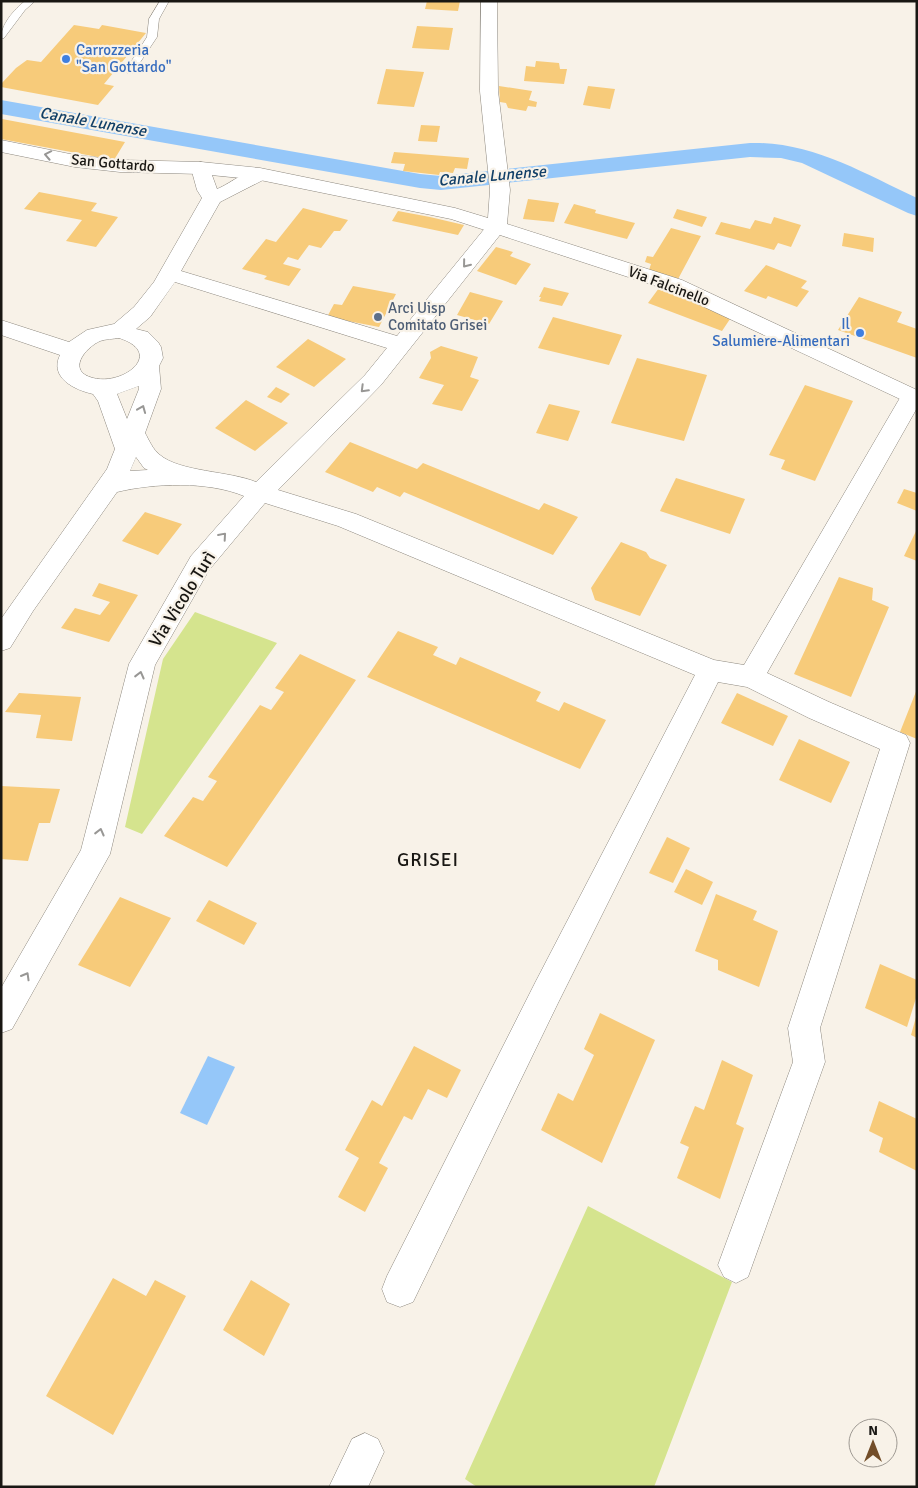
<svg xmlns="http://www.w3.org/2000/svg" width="918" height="1488" font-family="Signika,sans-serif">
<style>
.green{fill:#d5e48e}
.water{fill:#95c7f9}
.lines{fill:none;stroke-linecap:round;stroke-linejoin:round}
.canal{fill:#95c7f9;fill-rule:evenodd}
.building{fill:#f7cb7a}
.service-casing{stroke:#8d887f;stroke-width:1}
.minor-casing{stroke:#8d887f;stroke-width:1}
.tertiary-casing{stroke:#8d887f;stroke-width:1}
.service{fill:#fff;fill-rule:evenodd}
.minor{fill:#fff;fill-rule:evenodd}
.tertiary{fill:#fff;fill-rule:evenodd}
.oneway{stroke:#989795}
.shop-dot{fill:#3f7fe0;stroke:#f8f2e8;stroke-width:2}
.service-dot{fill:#5c6f8a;stroke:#f8f2e8;stroke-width:2}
.labels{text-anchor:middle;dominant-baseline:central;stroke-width:4.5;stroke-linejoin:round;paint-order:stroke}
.far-shop-label{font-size:15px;fill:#366cbe;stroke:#f8f2e8;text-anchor:start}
.far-street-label{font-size:15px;fill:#191713;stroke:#f8f2e8}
.far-service-label{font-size:15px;fill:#4e5e75;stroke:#f8f2e8;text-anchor:start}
.far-water-label{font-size:16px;font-style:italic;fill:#124068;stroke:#f8f2e8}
.street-label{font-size:18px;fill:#191713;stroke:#f8f2e8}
.neighbourhood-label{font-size:19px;letter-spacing:1px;fill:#191713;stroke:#f8f2e8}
</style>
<rect width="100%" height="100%" fill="#f8f2e8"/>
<path class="green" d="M195 612 277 643 142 834 125 827 163 659Z
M588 1206 732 1282 654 1487H477L465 1479Z"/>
<path class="water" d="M208 1056 235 1067 207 1125 180 1113Z"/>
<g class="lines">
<path class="canal" d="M1 100 420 174 441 176 750 143C811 141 863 173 917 198V216L908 213 802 163 781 158 750 157 441 190 420 188 1 114Z"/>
</g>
<path class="building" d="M427 1H460L458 11 425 9Z
M74 25 99 29 102 25 146 33 104 84 114 86 98 105 1 87V84L16 68 27 60 41 62Z
M417 26 453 28 449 50 412 48Z
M536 61 559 63 560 69H567L564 84 524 81 526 66 535 67Z
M386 69 424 72 414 107 377 104Z
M499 86 532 91 529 100 537 102 536 107 528 106 526 111 508 108 506 103 500 102Z
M588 86 615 89 610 109 583 105Z
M2 119 125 142 114 160 1 139Z
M421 125 440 126 437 142 418 141Z
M394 152 469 158 467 169 455 168 453 173 440 172 439 175 403 171 405 164 391 163Z
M39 192 97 203 91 211 118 217 96 247 66 241 82 220 24 209Z
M528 199 559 203 554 222 523 219Z
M574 204 596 210 595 213 635 223 627 239 564 223Z
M303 208 348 220 340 231H334L321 248 309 245 298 260 288 257 283 264 301 269 289 286 264 279 267 276 242 269 266 239 276 242Z
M677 209 707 217 702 227 673 218Z
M398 211 430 217 464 225 458 235 392 221Z
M774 217 801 225 791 247 778 243 774 250 715 234 721 222 750 229 755 220 771 224Z
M671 228 701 236 677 281 649 270 651 264 645 262 647 256 653 257Z
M844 233 874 238 873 252 842 246Z
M496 247 513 252 510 256 531 264 516 285 477 271Z
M766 265 807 281 801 288 809 291 797 307 768 296 766 299 744 291Z
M353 286 396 294 379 327 327 317 334 304 342 305Z
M544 287 569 293 562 306 539 301 541 297H539Z
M659 288 732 316 722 331 648 303Z
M470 292 503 301 489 324 457 315Z
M859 297 902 312 897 322 917 329V358L838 330Z
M553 317 622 335 609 365 538 348Z
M308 339 346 359 314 387 276 367Z
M441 346 478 357 470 377 479 380 462 411 432 404 444 385 419 378 431 358 430 352Z
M637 358 707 375 684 441 611 423Z
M805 385 853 401 815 481 781 469 785 460 769 455Z
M276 387 290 394 281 403 267 397Z
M246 400 288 423 255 451 215 428Z
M549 404 580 411 568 441 536 433Z
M350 442 417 469 423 463 539 510 544 503 578 517 553 555 404 492 400 497 377 487 373 492 325 472Z
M676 478 745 499 730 534 660 511Z
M904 489 917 493V511L897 503Z
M145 512 182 524 158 555 122 541Z
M917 529V561L904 556Z
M621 542 646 552 650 558 667 565 640 616 595 600 591 588Z
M839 577 873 588 872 600 889 607 851 697 794 674Z
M99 583 138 595 109 642 61 628 75 608 100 615 110 602 92 596Z
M398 631 438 647 433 655 456 665 460 657 541 692 536 701 559 711 564 702 606 720 580 769 367 677Z
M300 654 356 680 227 867 164 836 193 797 203 801 217 781 208 777 260 705 271 710 284 692 275 688Z
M917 689V739L900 732Z
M19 693 81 697 72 741 36 738 41 715 5 712Z
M737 693 788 716 773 746 721 723Z
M799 739 850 762 831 803 779 780Z
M1 786 60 789 50 823H39L28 861 1 859Z
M667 837 690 848 673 883 649 873Z
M686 869 713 882 702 905 674 892Z
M716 894 757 911 753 920 778 931 759 987 718 970V960L695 951Z
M120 897 171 918 130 987 78 965Z
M209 900 257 923 244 945 196 921Z
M880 964 917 980V995L907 1027 865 1008Z
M600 1013 655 1040 602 1163 541 1130 558 1093 573 1101 594 1055 584 1049Z
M916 1017H917V1038L911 1035Z
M414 1046 461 1070 447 1098 428 1089 412 1120 404 1116 379 1163 388 1168 365 1212 338 1197 359 1158 345 1150 372 1100 382 1106Z
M722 1060 753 1075 736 1124 744 1128 720 1199 677 1178 689 1147 680 1143 695 1106 704 1110Z
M879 1101 917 1119V1171L879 1152 883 1138 869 1131Z
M113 1278 146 1296 155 1280 186 1296 113 1435 46 1396Z
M251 1280 290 1304 264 1356 223 1330Z"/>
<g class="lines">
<g class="service-casing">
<path id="service" d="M25 1H35L25 10 4 38 1 39C1 24 14 10 25 1Z
M160 1H169L159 19 157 37 133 73H127L125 71 147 37 149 19Z"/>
</g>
<g class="minor-casing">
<path id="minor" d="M201 162 208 164 217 189C232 183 249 166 267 170L270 174 267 178 220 202 181 271 397 336 490 222 497 220 504 222 507 226 381 385 278 490 356 514 714 660 744 665 904 391 912 389 917 391V408L767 673 829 702 906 735 910 743 820 1028 825 1062 748 1277 736 1283 724 1277 718 1265 793 1062 788 1028 880 749 809 718 747 687 718 682 558 1003 413 1302 400 1307 387 1302 382 1289 387 1276 536 981 695 675 338 526 265 503 209 570 155 665 110 854 12 1029 1 1033V988L81 850 129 664 191 556 244 496C208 481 154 483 117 492L33 611 10 648 1 651V619L107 469 115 449 98 401 93 394C75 390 49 378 60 355L1 335V320L69 342 87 330 114 324 134 307 154 282 202 198 197 190 191 168 194 164ZM175 282 387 348 365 375 256 482C230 471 180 472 160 455 153 450 149 440 145 433L161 389 159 366 163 358 161 347 158 342 148 332 136 329 150 317ZM119 338C166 353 123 386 93 378 66 371 85 348 100 341 106 339 113 339 119 338ZM139 386V389L127 419 117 394ZM136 457 144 468 148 470 130 471Z
M365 1433 378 1439 384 1452 368 1487H329L352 1439Z"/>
</g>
<g class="tertiary-casing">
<path id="tertiary" d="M481 1H497L498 91 510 190 507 224 682 280 917 390V407L668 290 451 219 260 180 201 174 120 172 75 167 1 152V140L75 155 120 160 201 162 260 168 455 208 488 218 490 190 480 91Z"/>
</g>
<use href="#service" class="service"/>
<use href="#minor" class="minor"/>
<use href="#tertiary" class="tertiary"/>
</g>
<defs><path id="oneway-chevron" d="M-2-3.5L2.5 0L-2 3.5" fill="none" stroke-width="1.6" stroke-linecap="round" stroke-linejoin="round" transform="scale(1.25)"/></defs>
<g class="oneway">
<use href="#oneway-chevron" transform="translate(48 155) rotate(-169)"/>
<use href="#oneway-chevron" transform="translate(466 264) rotate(129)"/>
<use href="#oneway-chevron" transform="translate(364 389) rotate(135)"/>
<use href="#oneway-chevron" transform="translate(142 409) rotate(-68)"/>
<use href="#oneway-chevron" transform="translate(223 536) rotate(-49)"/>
<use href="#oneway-chevron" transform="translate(140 675) rotate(-76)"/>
<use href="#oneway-chevron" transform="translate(100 832) rotate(-76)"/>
<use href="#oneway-chevron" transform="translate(26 976) rotate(-60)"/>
</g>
<g class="shop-dot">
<circle cx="66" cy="59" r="5"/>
<circle cx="860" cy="333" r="5"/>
</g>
<circle class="service-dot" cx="378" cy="317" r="5"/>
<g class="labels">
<g class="far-shop-label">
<text x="76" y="50">Carrozzeria<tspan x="76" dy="17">"San Gottardo"</tspan></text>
<text x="850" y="324" text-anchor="end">Il<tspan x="850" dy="17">Salumiere-Alimentari</tspan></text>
</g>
<g class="far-street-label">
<text transform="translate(113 163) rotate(5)">San Gottardo</text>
<text transform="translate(669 286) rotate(21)">Via Falcinello</text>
</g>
<g class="far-service-label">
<text x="388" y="308">Arci Uisp<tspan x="388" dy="17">Comitato Grisei</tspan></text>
</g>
<g class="far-water-label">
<text transform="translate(93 122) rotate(10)">Canale Lunense</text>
<text transform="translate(492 176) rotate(-5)">Canale Lunense</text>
</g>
<g class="street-label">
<text transform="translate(182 599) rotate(-58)">Via Vicolo Turì</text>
</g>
<g class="neighbourhood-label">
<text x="428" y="860">GRISEI</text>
</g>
</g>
<rect width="918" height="1488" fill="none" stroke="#191713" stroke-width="5"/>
<g transform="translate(873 1443)"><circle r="24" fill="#f8f2e8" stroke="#9f9a93"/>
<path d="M0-4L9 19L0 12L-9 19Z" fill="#734e29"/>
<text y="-8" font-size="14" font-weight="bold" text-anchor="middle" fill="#191713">N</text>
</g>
</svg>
